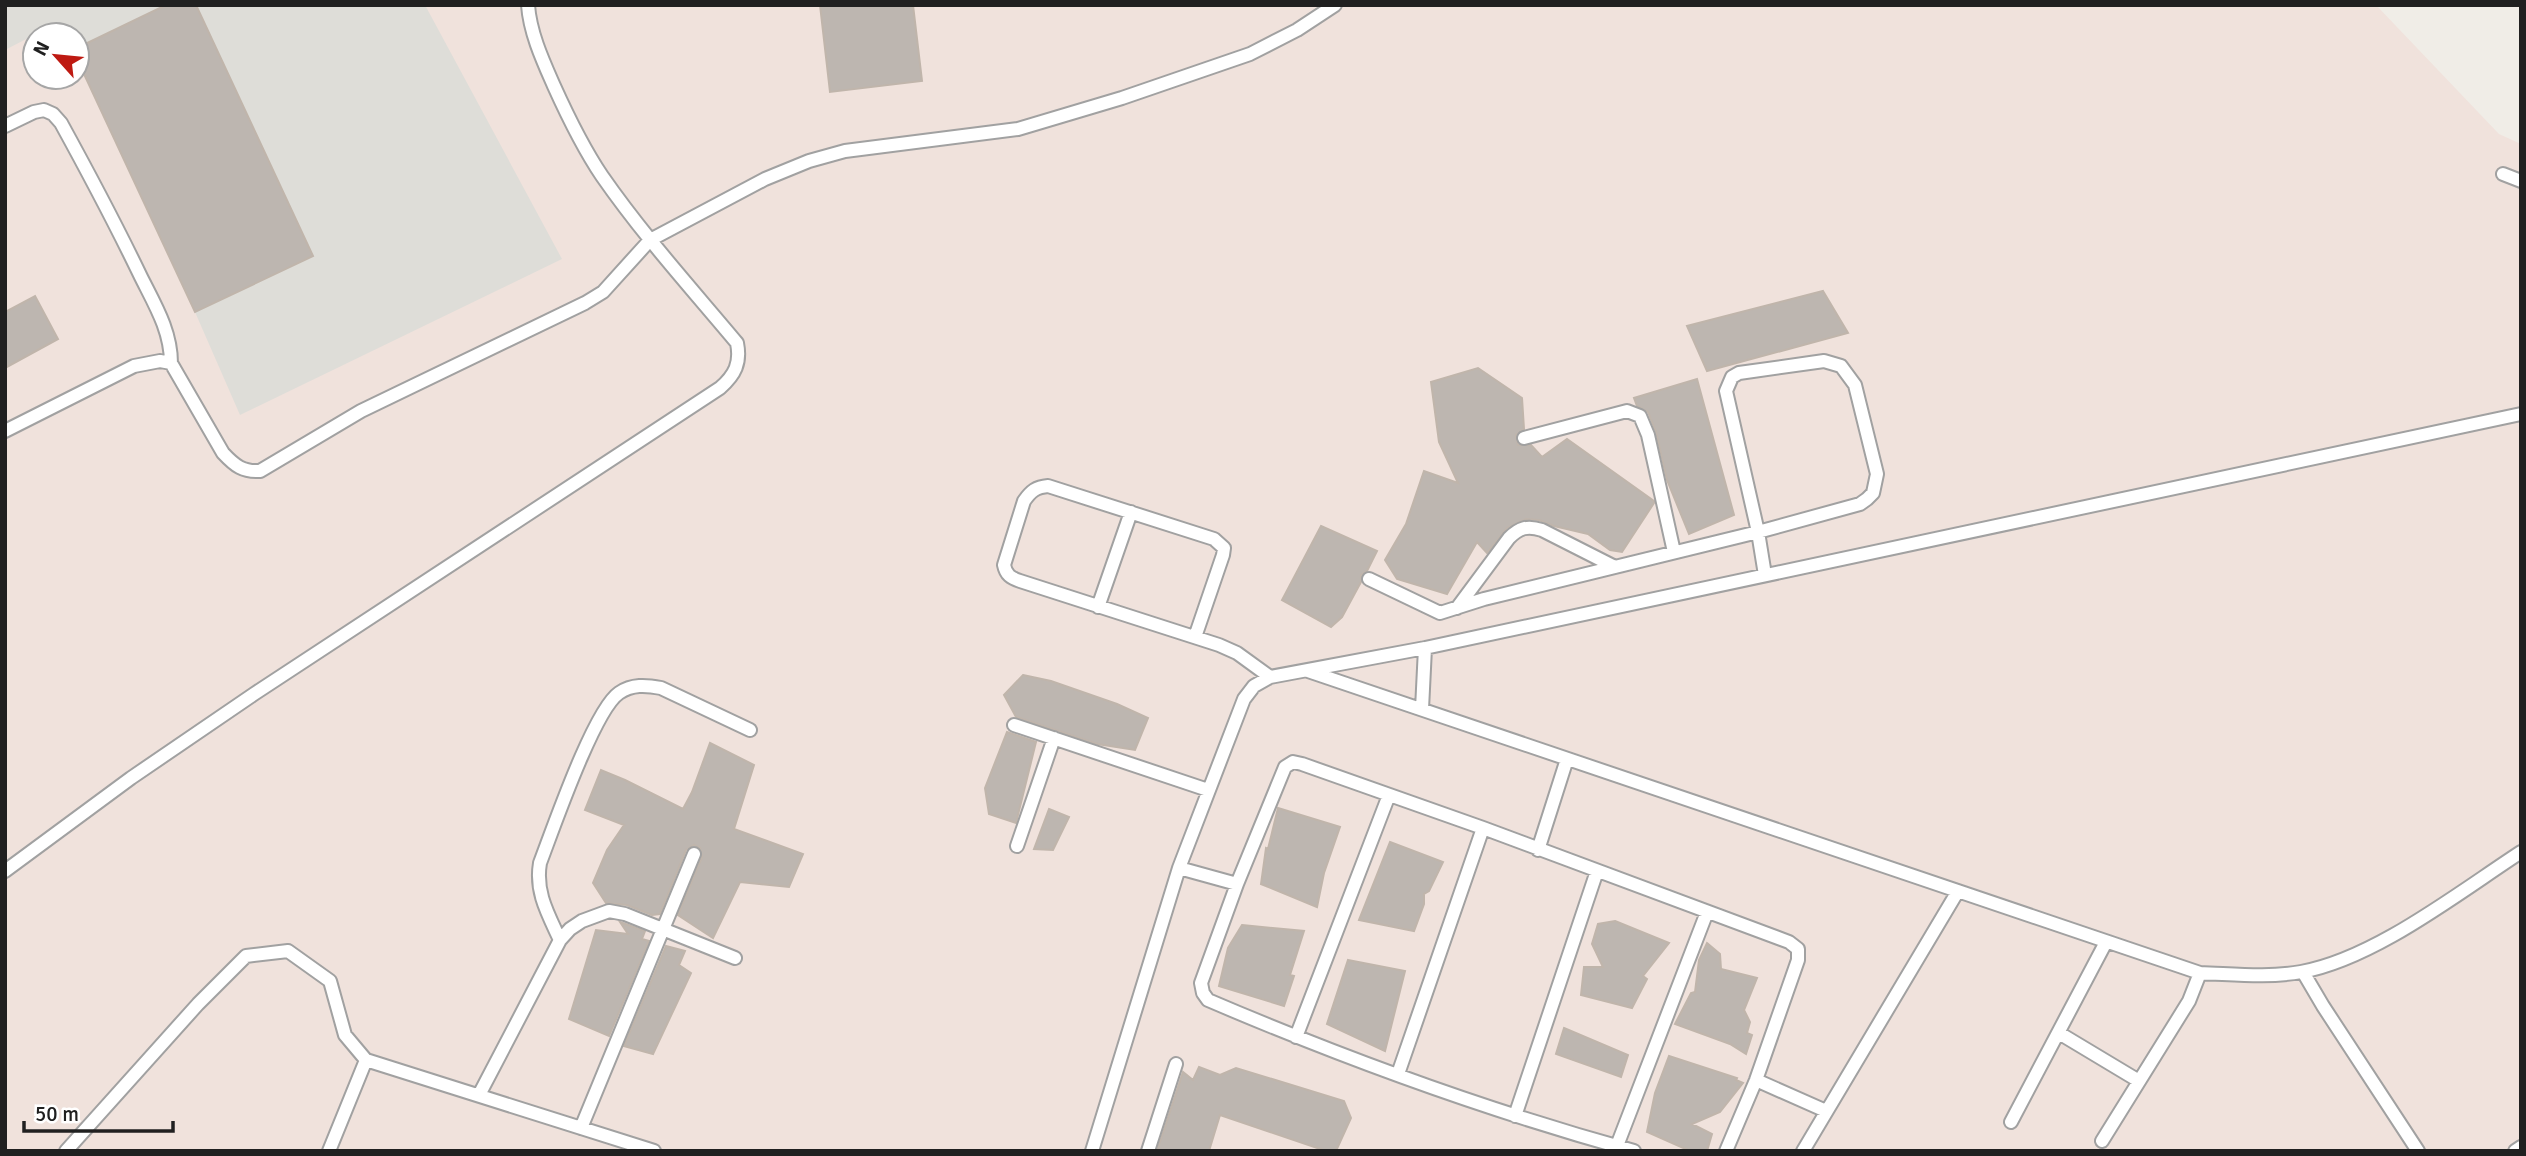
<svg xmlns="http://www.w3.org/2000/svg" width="2526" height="1156" font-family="Signika,sans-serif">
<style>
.military{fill:#f0e2dc;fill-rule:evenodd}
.airport{fill:#deddd8}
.building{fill:#bdb6b0;stroke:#c0b5ab;stroke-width:2}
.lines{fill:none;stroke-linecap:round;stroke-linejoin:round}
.lane-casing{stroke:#a1a1a1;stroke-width:16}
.lane{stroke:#fff;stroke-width:12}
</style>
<rect width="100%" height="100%" fill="#f0ede7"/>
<path class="military" d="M5 5H2376L2499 134 2521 144V1151H5ZM35 35H77V77H35Z"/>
<path class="airport" d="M5 5H166L77 48V35L35 37 34 35 5 50Z
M196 5H425L562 259 240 415 195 312 313 256Z"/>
<path class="building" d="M166 5H196L313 256 195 312 77 59V48Z
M820 5H913L922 81 830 92Z
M1823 291 1848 333 1707 371 1687 326Z
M35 296 58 339 5 368V312Z
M1478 368 1522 398 1524 429 1516 435 1518 445H1531L1542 457 1567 439 1654 501V503L1622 552 1610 550 1588 534 1554 526 1539 520 1526 519 1507 528 1487 553 1477 542 1447 594 1397 579 1385 560 1406 524 1424 471 1458 483 1439 442 1431 382Z
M1697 379 1734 515 1689 534 1667 480 1656 432 1648 412 1637 406 1634 398Z
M1321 526 1377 551 1367 571 1361 575V582L1342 617 1331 627 1282 600Z
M1023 675 1051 681 1117 704 1148 718 1135 750 1097 744 1016 717 1004 695Z
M1007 732 1036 742 1016 823 989 814 985 788Z
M710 743 754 765 734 829 803 854 789 887 740 882 713 938 678 915 702 857 700 848 694 845 686 850 660 914 652 915 627 905 606 903 593 883 607 850 624 825 585 810 601 770 625 780 683 809 692 792Z
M1278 808 1340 827 1324 873 1317 907 1261 884 1266 848 1268 849Z
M1049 809 1069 817 1053 850 1034 849Z
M1390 842 1443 862 1429 891 1424 894V904L1414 931 1359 920Z
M1615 921 1669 943 1643 976 1647 979 1632 1008 1581 995 1584 967H1603L1592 944 1598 924Z
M620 922 645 931 642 939 649 941 609 1036 569 1019 596 930 628 934Z
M1242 925 1304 931 1290 975 1294 976 1284 1006 1219 986 1228 948Z
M1707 943 1720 954 1721 969 1757 978 1744 1010 1750 1022 1747 1033 1752 1035 1746 1054 1730 1044 1675 1024 1691 993 1695 992 1699 960Z
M666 946 685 951 679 965 691 973 653 1054 624 1046Z
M1348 960 1405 971 1385 1051 1327 1024Z
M1564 1028 1628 1055 1621 1077 1556 1054Z
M1669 1056 1737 1078 1736 1080 1743 1083 1720 1112 1692 1124 1712 1134 1707 1151H1690L1647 1132 1655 1093Z
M1199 1067 1220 1075 1236 1068 1344 1101 1351 1118 1336 1151H1326L1220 1115 1209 1151H1157L1183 1072 1193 1080Z"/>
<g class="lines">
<g class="lane-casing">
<path id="lane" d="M5 126 34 112 44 110 53 114 61 123C89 174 116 225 141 277 155 305 171 331 171 363L223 453C235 466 243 472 260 471L361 411 585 303 603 292 650 240 765 179 809 161 845 151 1018 129 1122 98 1250 54 1297 30 1335 5
M2503 174 2521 181
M5 431 134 366 160 361 171 363
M1524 438 1627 411 1640 416 1648 435 1674 552
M1369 579 1440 613 1484 599 1758 532 1860 504 1867 499 1873 493 1877 474 1855 385 1841 366 1824 361 1739 373 1732 377 1726 391 1758 532 1765 575
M1098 607 1131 512
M1457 608 1509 538C1519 528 1527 525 1542 530L1615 567
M1195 637 1223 555 1224 548 1214 539 1048 486C1036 487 1031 491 1024 501L1004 565C1006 575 1011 578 1020 581L1219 645 1237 653 1270 677
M1308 671 2200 973C2233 974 2268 978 2301 972 2374 959 2458 893 2521 852
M1422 709 1425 648
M1014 725 1208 790
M1017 846 1054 738
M1538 850 1567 759
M1179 868 1237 884
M5 871 131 778 254 694 720 388C735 375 741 363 737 343 691 288 643 235 602 176 583 148 568 117 554 86 543 61 530 33 528 5
M560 940C548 914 535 892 540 863 553 829 594 710 619 693 632 684 646 685 661 688L750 730
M2303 972 2323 1006 2418 1151
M2059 1033 2139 1081
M1296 1037 1389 795
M1398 1074 1483 828
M1756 1080 1826 1111
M479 1095 560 940 570 929 582 921 609 911 625 914 735 958
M1515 1116 1597 871
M2011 1122 2106 942
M581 1128 694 854
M2102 1141 2189 1001 2200 973
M66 1151 198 1004 246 956 288 951 330 981 345 1035 366 1060 654 1151
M329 1151 366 1060
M1092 1151 1179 868 1244 699 1254 686 1270 677 1425 648 2521 414
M1148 1151 1176 1064
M1615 1151 1707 912
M1634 1151C1489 1111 1346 1059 1208 1000L1203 993 1201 983 1237 884 1285 767 1293 762 1302 764 1483 828 1789 942 1798 949V960L1756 1080 1726 1151
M1803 1151 1958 891
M2515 1151 2521 1147"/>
</g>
<use href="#lane" class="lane"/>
</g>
<rect width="2526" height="1156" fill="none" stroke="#202020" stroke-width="14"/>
<g transform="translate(56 56) rotate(297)"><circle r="33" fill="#ffffff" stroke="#a6a6a6" stroke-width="2"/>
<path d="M0-5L12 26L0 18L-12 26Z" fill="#be1a12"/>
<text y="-10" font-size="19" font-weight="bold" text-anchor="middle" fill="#202020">N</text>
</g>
<path d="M24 1121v10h149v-10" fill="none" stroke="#202020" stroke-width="3.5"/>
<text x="35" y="1121" font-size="21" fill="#202020" stroke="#ffffff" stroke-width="5" paint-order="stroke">50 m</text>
</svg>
